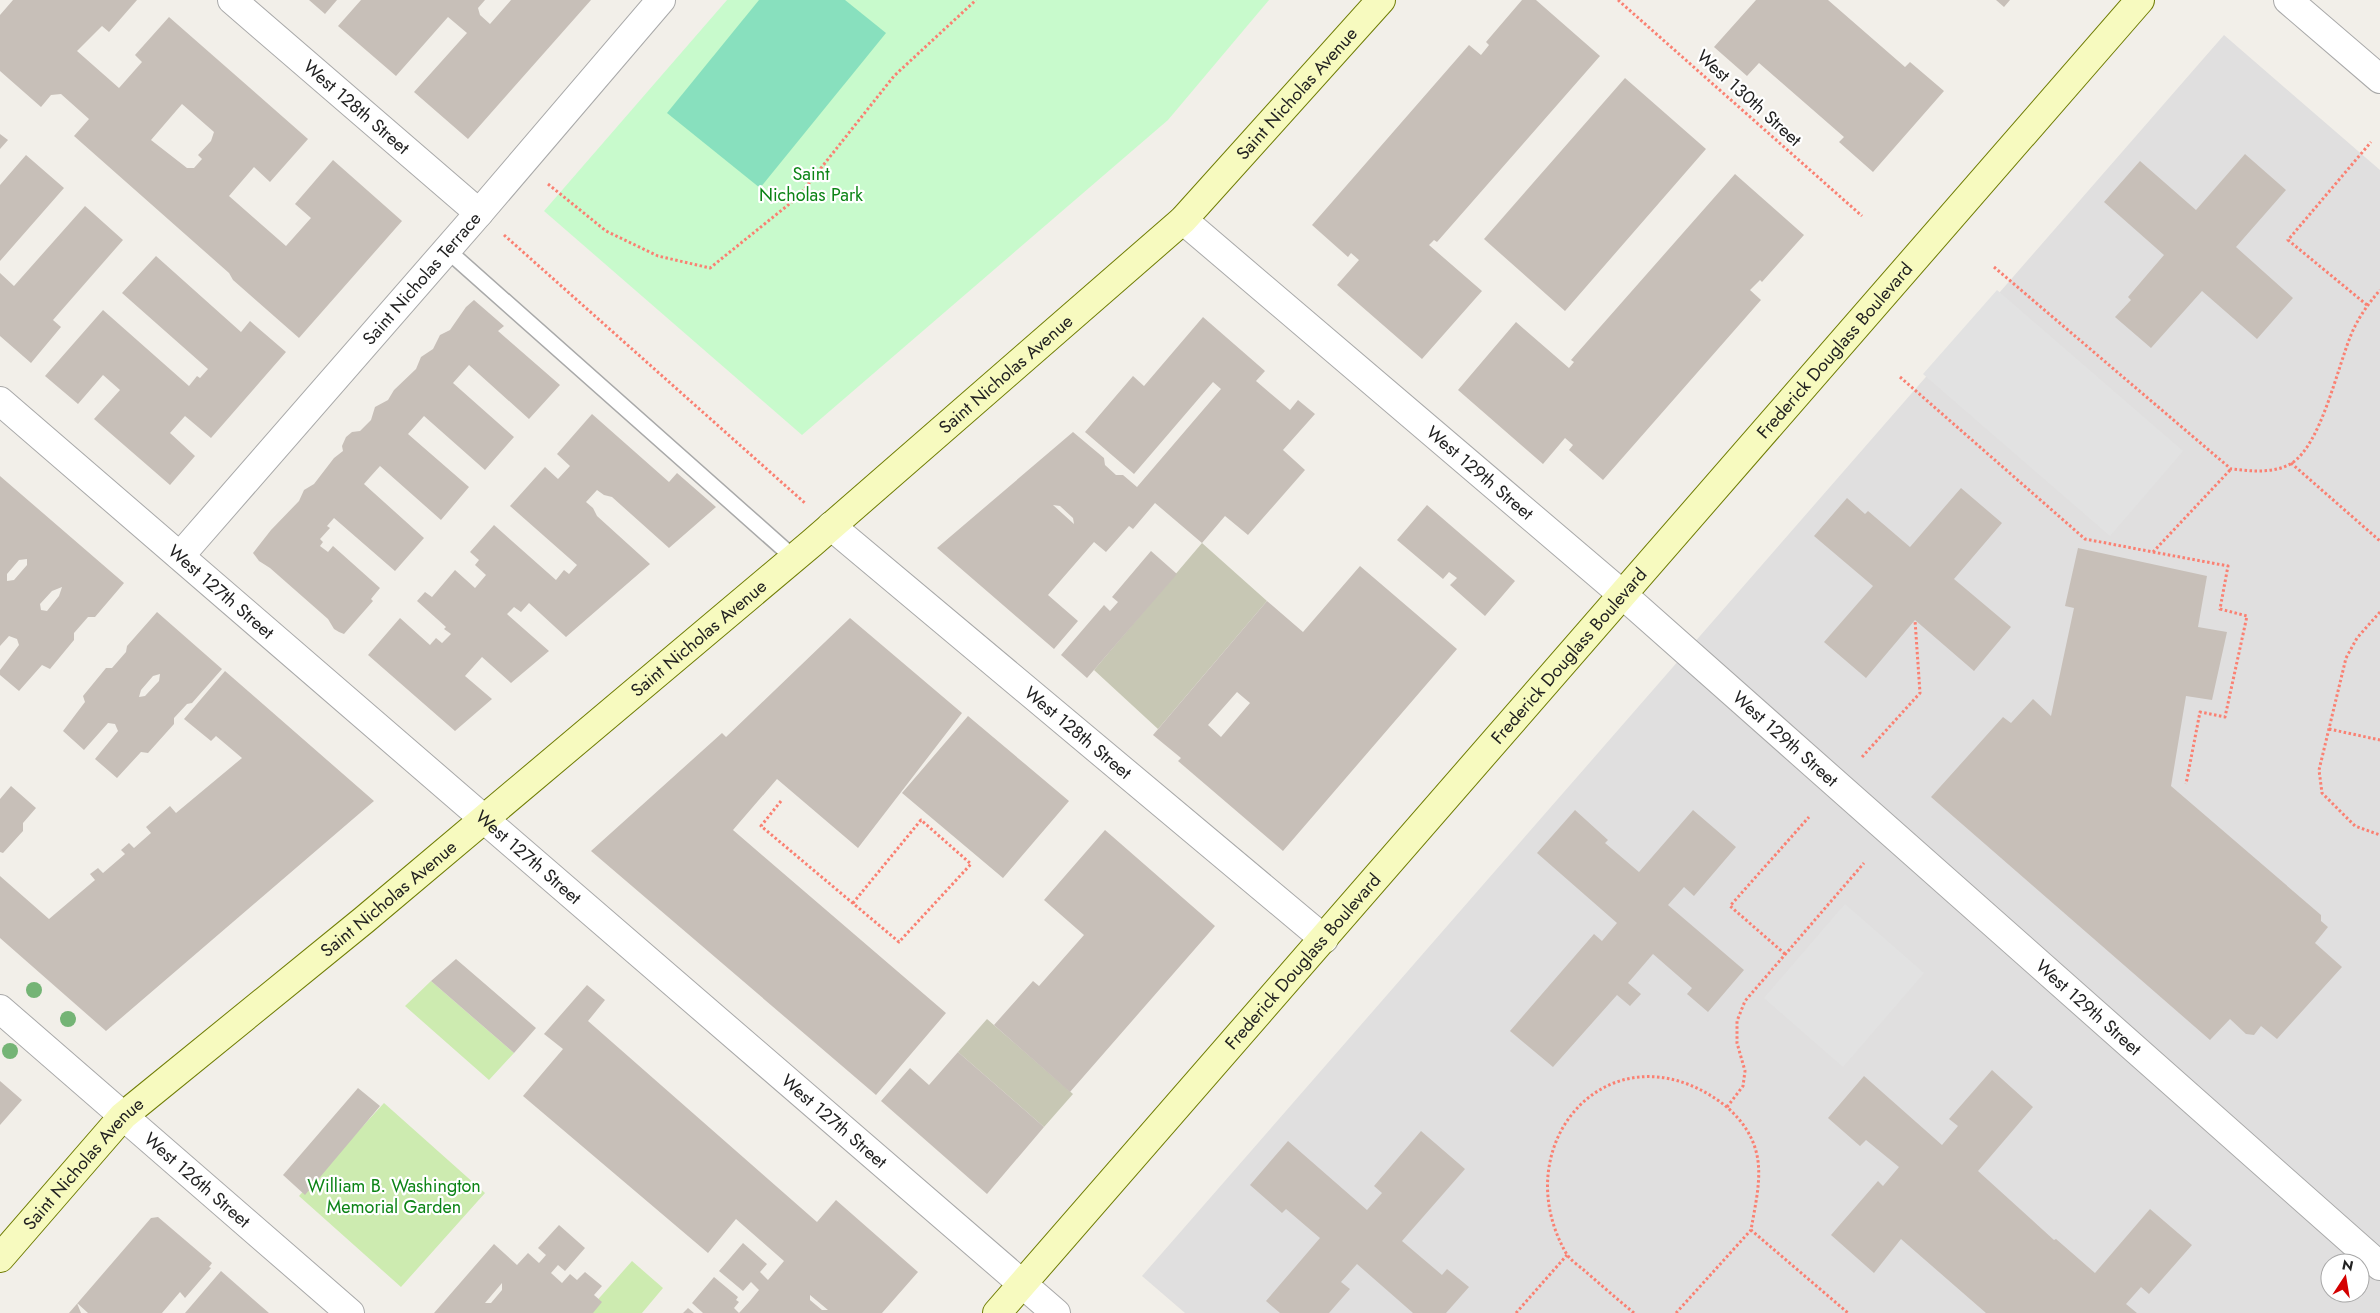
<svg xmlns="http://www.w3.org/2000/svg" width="2380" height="1313" font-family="Jost,sans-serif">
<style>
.residential{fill:#e0dfdf;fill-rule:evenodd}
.construction{fill:#c7c7b4}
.grass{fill:#cdebb0}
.park{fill:#c8facc}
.pitch{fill:#88e0be}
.parking{fill:#e2e2e2}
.building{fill:#c7bfb8;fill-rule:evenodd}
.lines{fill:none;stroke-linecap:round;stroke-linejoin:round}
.service-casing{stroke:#a9a9a9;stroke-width:18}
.minor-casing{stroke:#a9a9a9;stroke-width:30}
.secondary-casing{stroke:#707d05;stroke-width:30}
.path{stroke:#fa8072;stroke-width:3;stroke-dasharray:2.5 2.5;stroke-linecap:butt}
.service{stroke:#fff;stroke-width:15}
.minor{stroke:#fff;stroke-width:28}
.secondary{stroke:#f7fabf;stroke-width:28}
.tree{fill:#74b475}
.labels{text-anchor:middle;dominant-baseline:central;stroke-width:4.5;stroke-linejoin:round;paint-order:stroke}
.street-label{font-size:18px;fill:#222;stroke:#fff}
.park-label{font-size:18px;fill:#0c8416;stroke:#fff}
</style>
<rect width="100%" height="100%" fill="#f2efe9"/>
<path class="residential" d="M2224 35 2380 170V1313H1185L1142 1276ZM2330 1263H2360V1293H2330Z"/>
<path class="construction" d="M1202 543 1267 601 1158 729 1094 670Z
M987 1019 1073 1094 1044 1127 958 1052Z"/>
<path class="grass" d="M431 981 514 1053 489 1080 405 1006Z
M384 1103 485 1193 401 1287 299 1196Z
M632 1261 663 1288 642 1313H586Z"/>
<path class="park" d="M727 0H1269L1168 120 802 435 544 211Z"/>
<path class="pitch" d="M759 0H845L886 33 760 188 667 113Z"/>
<path class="parking" d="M1997 290 2183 451 2110 536 1923 374Z
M1845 904 1924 973 1843 1067 1764 998Z"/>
<path class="building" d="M13 0H137L109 32 102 26 77 51 119 88 142 62 135 55 169 17 308 139 270 182 254 167 229 196 286 246 311 218 295 204 333 160 402 221 299 338 233 280 229 273 74 136 89 119 61 94 51 95 41 107 0 71V15ZM182 104 214 132 211 141 198 155 202 159 194 168H187L151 140Z
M309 0H337L325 14Z
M361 0H485L478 8 480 15 490 24 511 0H591L468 139 414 92 467 33 448 17 396 76 338 26Z
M1522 0H1536L1600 56 1437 242 1434 240 1429 245 1482 291 1422 359 1337 285 1359 260 1351 253 1348 257 1312 225 1469 45 1481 55 1489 45 1486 42Z
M1756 0H1828L1905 67 1910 62 1944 91 1873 172 1839 142 1844 137 1759 63 1747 76 1714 47Z
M1996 0H2010L2004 7Z
M1625 78 1706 149 1565 311 1484 239Z
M0 134 8 140 0 149Z
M2245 154 2286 190 2236 247 2293 298 2257 339 2202 291 2151 348 2115 317 2131 300 2128 297 2164 255 2104 202 2140 161 2196 210Z
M26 155 64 188 0 261V185Z
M1735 174 1804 235 1762 282 1760 280 1750 290 1761 300 1603 480 1569 450 1573 445 1565 438 1543 464 1458 390 1516 322 1569 368 1574 362 1571 360Z
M85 206 123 240 53 320 61 327 31 363 0 336V273L14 286Z
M156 256 241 332 250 321 286 352 211 438 185 416 170 433 195 456 170 485 94 419 120 390 103 375 78 404 45 376 103 310 189 386 197 376 200 378 208 369 122 293Z
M474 300 504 326 498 331 560 385 529 419 469 365 453 383 514 437 485 470 424 416 408 434 469 487 441 520 380 466 371 476 364 484 424 538 395 571 334 518 327 526 330 528 320 539 323 542 320 546 328 552 333 546 380 588 371 599 373 601 344 634 339 632 334 629 328 619 270 568 259 561 253 553 271 530 299 501 304 490 314 484 334 458 343 451 342 446 346 437 352 432 360 431 371 420 375 407 388 400 394 390 416 369 421 357 433 349 440 335 450 330 466 307Z
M1203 317 1265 371 1256 381 1290 410 1298 400 1315 414 1283 450 1305 470 1248 535 1225 516 1202 543 1155 503 1133 529 1129 526 1106 552 1094 542 1048 595 1078 621 1054 649 937 548 1073 432 1104 458 1105 465 1116 475H1123L1137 487 1221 389 1213 382 1134 474 1085 432 1133 376 1144 386ZM1053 505 1060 506 1073 518 1074 524Z
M592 414 669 482 677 473 716 507 669 548 612 497 604 495 597 490 586 502 593 508 597 516 650 564 566 637 529 603 521 612 514 607 507 614 549 651 511 683 482 657 465 676 492 699 455 731 368 655 400 618 430 645 436 638 442 643 451 634 444 629 446 627 417 601 425 592 432 597 455 570 475 588 486 575 475 565 479 560 470 552 494 525 556 580 564 570 569 574 577 565 510 506 545 467 558 479 570 466 557 454Z
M0 476 124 583 95 617H88L74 633V640L50 669 42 665 19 691 0 675V670L19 645 17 639 9 636 0 646ZM27 559V565L14 580 7 581V574L19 560ZM62 587 59 596 47 611 41 610 40 604 52 591Z
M1961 488 2002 523 1954 579 2011 627 1974 671 1915 620 1866 678 1824 642 1873 586 1814 536 1847 498 1865 514 1868 511 1910 547Z
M1427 505 1515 581 1485 616 1450 585 1457 578 1449 572 1443 579 1397 540Z
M2078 548 2207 576 2198 627 2227 632 2212 700 2186 696 2171 786 2321 915V921L2328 927 2315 943 2342 967 2277 1039 2261 1026 2254 1035 2246 1034 2230 1019 2210 1040 1931 797 2003 717 2011 723 2033 699 2051 716 2074 608 2065 606Z
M1151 551 1177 574 1087 678 1061 655 1104 605 1110 611 1118 602 1112 597Z
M1360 566 1457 649 1283 851 1178 761 1181 758 1153 735 1267 601 1303 632ZM1237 692 1250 703 1221 737 1208 725Z
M157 612 222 669 192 703 187 704 174 718V724L148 753 141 752 117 778 95 759 118 731 115 724 108 723 84 750 63 731 85 702 83 696 106 668H112L126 652 127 646ZM160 674 159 681 145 696 139 697 141 690 153 676Z
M850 618 962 713 858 848 777 779 733 830 946 1013 876 1095 591 851 722 733 726 737Z
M225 671 374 801 106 1031 0 938V876L49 919 95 880 90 874 98 868 103 873 125 854 121 850 129 843 134 848 151 833 146 827 170 806 176 813 242 758 216 736 211 741 184 719Z
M968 716 1069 801 1003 878 902 793Z
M11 786 36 808 23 823V831L3 853 0 852V799Z
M1575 810 1608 840 1605 843 1639 872 1693 810 1736 847 1694 896 1684 887 1668 905 1744 970 1708 1012 1687 994 1692 988 1653 954 1628 983 1641 994 1630 1006 1617 995 1553 1067 1510 1031 1594 934 1602 941 1617 923 1537 853Z
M1105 830 1215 926 1070 1092 994 1025 1033 981 1039 986 1084 935 1044 900Z
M456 959 536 1028 514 1053 431 981Z
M587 985 605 1000 588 1021 817 1222 836 1200 918 1272 882 1313H703L692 1303 714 1277 738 1297 736 1300 739 1302 734 1308 739 1313 750 1301 759 1290 751 1282 743 1291 719 1271 743 1243 767 1264 760 1272 768 1280 784 1261 736 1219 708 1253 523 1096 563 1049 544 1034ZM810 1295 828 1310H822L810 1300Z
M958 1052 1044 1127 987 1194 881 1101 910 1068 929 1085Z
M1992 1070 2033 1107 1978 1171 2054 1240 2056 1239 2095 1273 2150 1209 2192 1245 2149 1294 2141 1287 2126 1304 2137 1313H1986L1901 1239 1874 1273 1831 1235 1878 1181 1883 1186 1899 1167 1866 1140 1860 1146 1828 1118 1864 1076 1942 1145 1958 1126 1949 1119Z
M0 1081 22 1100 0 1125Z
M358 1088 380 1106 305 1195 283 1175Z
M1421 1131 1465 1169 1402 1241 1442 1275 1447 1269 1469 1287 1446 1313H1413L1357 1264 1341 1282 1350 1289 1329 1313H1280L1266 1301 1320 1238 1286 1209 1282 1213 1250 1185 1288 1141 1367 1210 1382 1193 1374 1186Z
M158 1217 212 1263 209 1267 211 1268 185 1298 180 1292 162 1313H88L77 1303 81 1313H69L151 1218Z
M559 1225 585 1248 565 1271 558 1265 551 1273 562 1283 570 1274 577 1280 585 1272 602 1286 594 1295 602 1302 593 1313H434L494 1244 517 1265 528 1253 539 1263 546 1255 538 1248ZM502 1283V1290L491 1303H485Z
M221 1271 269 1313H185Z
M688 1308 694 1313H683Z"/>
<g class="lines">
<g class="service-casing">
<path id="service" d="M447 250 794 558"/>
</g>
<g class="minor-casing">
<g id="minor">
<path id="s1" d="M232 0 479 213"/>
<path d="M2288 0 2380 79"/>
<path id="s2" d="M1183 220 1623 595 2380 1266"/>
<path id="s3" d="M0 401 1056 1313"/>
<path id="s4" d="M831 526 1324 939"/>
<path id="s5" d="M180 556 479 213 661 0"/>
<path id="s6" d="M0 1009 350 1313"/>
</g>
</g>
<g class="secondary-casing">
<g id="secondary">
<path id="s7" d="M0 1258 123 1116 364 920 812 543 1183 220 1381 0"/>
<path id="s8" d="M997 1313 2140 0"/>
</g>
</g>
<path class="path" d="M1618 0 1862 216
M548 184 606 231 658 256 710 268 798 197 894 76 976 0
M504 235 806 504
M1994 267 2231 469C2251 471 2274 474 2292 463 2321 444 2337 369 2351 335 2358 318 2368 304 2380 290
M2367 305 2288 240 2371 142
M1900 377 2085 539 2153 552 2231 469
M2291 463 2380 541
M2153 552 2228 566 2220 609 2247 616 2225 717 2200 712 2186 784
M2380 612 2357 638 2346 658 2319 770 2322 793 2355 826 2380 835
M2329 729 2380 740
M1862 757 1920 693 1915 620
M781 801 761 826 899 942 971 864 921 820 853 903
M1785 954 1730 906 1809 817
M1727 1107 1743 1086 1745 1071 1737 1043V1021L1745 1001 1864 863
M1516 1313 1567 1255
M1634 1313C1617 1299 1601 1285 1585 1271 1579 1266 1570 1260 1566 1253 1504 1144 1609 1024 1719 1101 1737 1114 1752 1132 1757 1155 1762 1179 1755 1206 1751 1230L1848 1313
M1676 1313 1751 1230"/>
<use href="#service" class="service"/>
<use href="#minor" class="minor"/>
<use href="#secondary" class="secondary"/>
</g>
<g class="tree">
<circle cx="34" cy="990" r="8"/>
<circle cx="68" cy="1019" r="8"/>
<circle cx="10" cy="1051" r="8"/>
</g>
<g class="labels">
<g class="street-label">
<text stroke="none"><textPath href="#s7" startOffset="1746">Saint Nicholas Avenue</textPath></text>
<text transform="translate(1749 98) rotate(42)">West 130th Street</text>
<text stroke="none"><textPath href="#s1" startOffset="164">West 128th Street</textPath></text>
<text stroke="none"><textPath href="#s5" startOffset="368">Saint Nicholas Terrace</textPath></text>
<text stroke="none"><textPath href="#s8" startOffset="1276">Frederick Douglass Boulevard</textPath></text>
<text stroke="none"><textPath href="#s7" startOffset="1341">Saint Nicholas Avenue</textPath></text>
<text stroke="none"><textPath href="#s2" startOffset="390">West 129th Street</textPath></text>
<text stroke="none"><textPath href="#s3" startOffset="292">West 127th Street</textPath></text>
<text stroke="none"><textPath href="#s7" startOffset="936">Saint Nicholas Avenue</textPath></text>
<text stroke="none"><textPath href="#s8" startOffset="871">Frederick Douglass Boulevard</textPath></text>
<text stroke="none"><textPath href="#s4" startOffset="322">West 128th Street</textPath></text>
<text stroke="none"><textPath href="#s2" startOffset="795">West 129th Street</textPath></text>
<text stroke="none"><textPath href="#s3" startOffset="698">West 127th Street</textPath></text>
<text stroke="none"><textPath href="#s7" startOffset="531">Saint Nicholas Avenue</textPath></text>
<text stroke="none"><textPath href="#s8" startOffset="466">Frederick Douglass Boulevard</textPath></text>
<text stroke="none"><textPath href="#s2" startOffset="1200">West 129th Street</textPath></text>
<text stroke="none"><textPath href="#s3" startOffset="1102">West 127th Street</textPath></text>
<text stroke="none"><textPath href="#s7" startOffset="126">Saint Nicholas Avenue</textPath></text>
<text stroke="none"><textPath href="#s6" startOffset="261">West 126th Street</textPath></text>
</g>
<g class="park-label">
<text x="811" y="174">Saint<tspan x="811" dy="21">Nicholas Park</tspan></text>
<text x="394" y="1186">William B. Washington<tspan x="394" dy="21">Memorial Garden</tspan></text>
</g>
</g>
<g transform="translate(2345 1278) rotate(12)"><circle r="24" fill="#ffffff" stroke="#a7a7a7"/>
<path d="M0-4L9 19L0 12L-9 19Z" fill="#d40000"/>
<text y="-8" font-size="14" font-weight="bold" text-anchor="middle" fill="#222222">N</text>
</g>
</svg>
